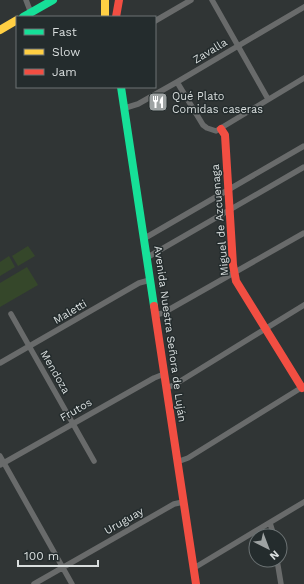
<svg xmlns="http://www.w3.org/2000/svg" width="304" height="584" font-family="'Work Sans',sans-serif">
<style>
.green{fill:#35472a}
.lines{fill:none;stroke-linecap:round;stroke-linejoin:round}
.street{stroke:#696b6b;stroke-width:5.5}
.fast{stroke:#16e098;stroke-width:8}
.slow{stroke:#ffcf43;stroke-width:8}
.jam{stroke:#f24e42;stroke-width:8}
.labels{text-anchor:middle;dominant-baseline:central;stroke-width:3;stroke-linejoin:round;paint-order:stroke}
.street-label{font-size:11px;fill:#d9dede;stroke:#242c2d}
.poi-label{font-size:11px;fill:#d9dede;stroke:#242c2d;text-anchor:start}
</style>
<rect width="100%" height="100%" fill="#303535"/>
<path class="green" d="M28 246 35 256 18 266 12 256Z
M9 256 15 267 0 276V262Z
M27 267 38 285 0 307V283Z"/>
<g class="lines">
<path class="street" d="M26 0 31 13
M212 0 268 99
M155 21 191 0
M177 82 203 125 207 128 216 131 304 78
M125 108 138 104 177 82 304 7
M145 238 304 146
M148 257 304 167
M11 314 94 461
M155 315 163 313 304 233
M0 363 139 283 150 280
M166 388 174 385 304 305
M0 456 72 584
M177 462 188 458 304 386
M0 465 154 378 164 374
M270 523 274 536
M277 560 281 584
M194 568 304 502
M34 584 174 504 183 502"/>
<path class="fast" d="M23 17 53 0
M121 87 154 306"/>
<path class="slow" d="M105 0V17
M0 30 17 20"/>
<path class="jam" d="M116 17 119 0
M221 129 225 135 233 265 236 281 302 388
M154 306 196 584"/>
</g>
<defs>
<g id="restaurant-square" transform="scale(1)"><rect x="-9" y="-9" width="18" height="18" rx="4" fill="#9ea3a3" stroke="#242c2d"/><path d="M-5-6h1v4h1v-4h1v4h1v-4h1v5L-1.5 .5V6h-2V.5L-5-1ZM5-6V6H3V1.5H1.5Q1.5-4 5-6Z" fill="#fff"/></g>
</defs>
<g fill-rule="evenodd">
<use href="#restaurant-square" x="158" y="102"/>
</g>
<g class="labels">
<g class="street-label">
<text transform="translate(210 51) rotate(-31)">Zavalla</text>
<text transform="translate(220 220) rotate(-95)">Miguel de Azcuenaga</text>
<text transform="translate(70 312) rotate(-30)">Maletti</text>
<text transform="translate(170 334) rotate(82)">Avenida Nuestra Señora de Luján</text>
<text transform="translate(55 372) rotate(60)">Mendoza</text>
<text transform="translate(76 410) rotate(-30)">Frutos</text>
<text transform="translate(124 521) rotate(-30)">Uruguay</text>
</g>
<g class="poi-label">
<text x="172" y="96">Qué Plato<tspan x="172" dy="13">Comidas caseras</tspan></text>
</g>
</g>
<rect x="16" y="16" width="140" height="72" fill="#242c2d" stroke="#6c7374"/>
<rect x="24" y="29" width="20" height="6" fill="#16e098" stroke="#6c7374"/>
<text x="52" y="36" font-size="12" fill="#d9dede">Fast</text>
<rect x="24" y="49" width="20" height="6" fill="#ffcf43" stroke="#6c7374"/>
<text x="52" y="56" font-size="12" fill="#d9dede">Slow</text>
<rect x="24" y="69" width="20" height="6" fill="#f24e42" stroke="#6c7374"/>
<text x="52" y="76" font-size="12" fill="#d9dede">Jam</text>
<g transform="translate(268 548) rotate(138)"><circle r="19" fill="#242c2d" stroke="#6c7374"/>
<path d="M0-3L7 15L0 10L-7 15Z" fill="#9ea3a3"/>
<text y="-6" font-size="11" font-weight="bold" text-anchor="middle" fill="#d9dede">N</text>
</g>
<path d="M18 560v6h80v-6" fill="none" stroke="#d9dede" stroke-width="2"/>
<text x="24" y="560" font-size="12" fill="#d9dede" stroke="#242c2d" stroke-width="3" paint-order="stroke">100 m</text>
</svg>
